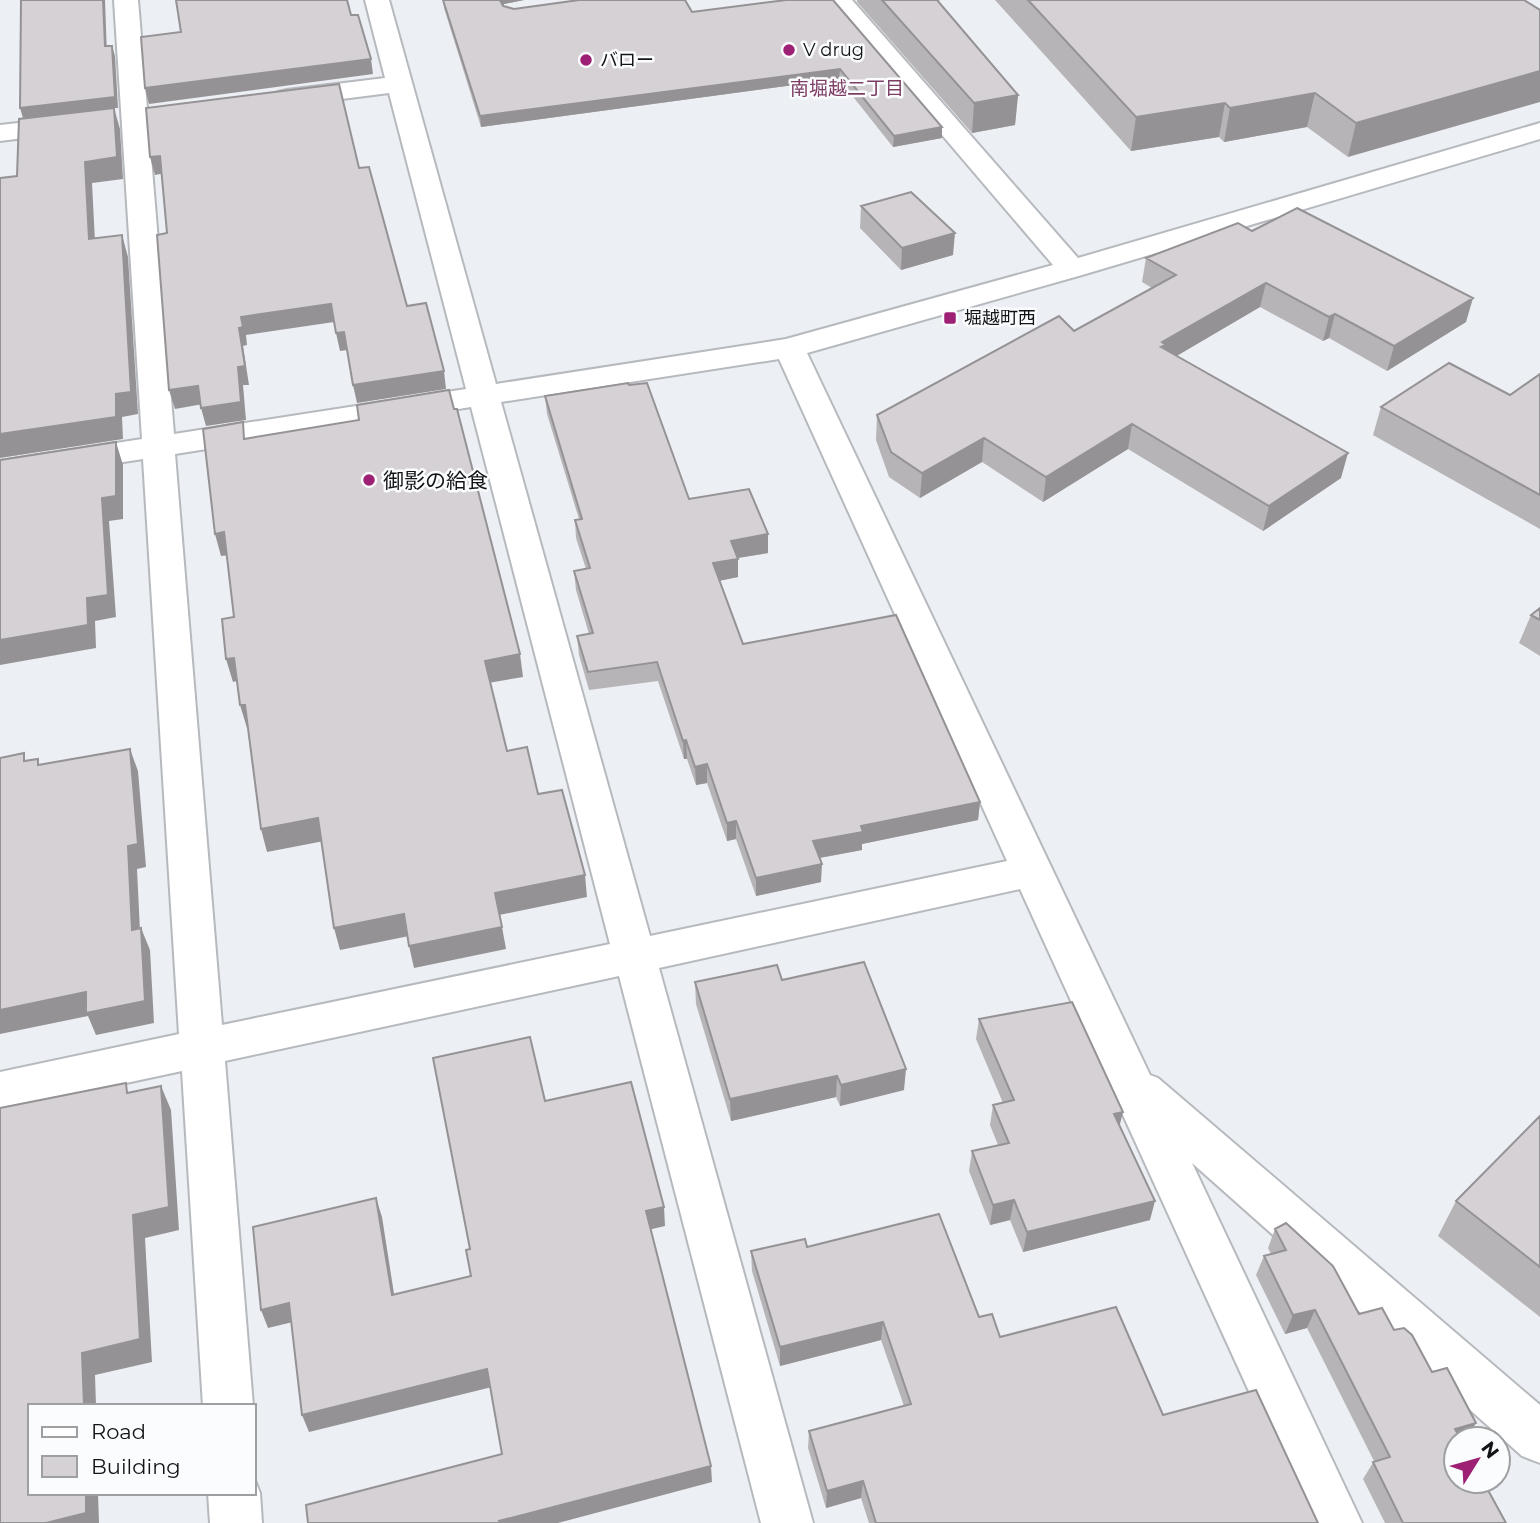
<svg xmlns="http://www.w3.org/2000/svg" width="1540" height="1523" font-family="Montserrat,'Noto Sans JP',sans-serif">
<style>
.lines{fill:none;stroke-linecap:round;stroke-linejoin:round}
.minor-casing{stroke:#b6b9bd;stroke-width:4}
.minor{fill:#fff;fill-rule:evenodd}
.wall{fill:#b7b4b7}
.shaded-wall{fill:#959295}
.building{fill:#d5d1d5;stroke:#959295;stroke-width:2}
.poi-dot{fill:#9e2074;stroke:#fafcfe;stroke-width:2.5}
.labels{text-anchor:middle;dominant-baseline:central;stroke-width:5;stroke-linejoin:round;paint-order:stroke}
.far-poi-label{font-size:18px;fill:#131416;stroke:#fafcfe;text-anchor:start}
.far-neighbourhood-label{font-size:19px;fill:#7e3e64;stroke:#fafcfe}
.poi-label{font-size:21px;fill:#131416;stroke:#fafcfe;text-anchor:start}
</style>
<rect width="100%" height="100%" fill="#eceff3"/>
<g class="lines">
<g class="minor-casing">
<path id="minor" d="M114 0H138L174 434 466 389 389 93 287 106 278 104 274 98 278 92 287 90 385 78 365 0H389L496 384 786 339 1053 265 827 0H852L1078 258 1540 123V139L1082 275 807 353 1150 1075 1158 1078 1540 1405V1463L1522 1456 1192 1163 1362 1523H1309L1020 889 659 968 813 1523H761L619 976 225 1061 253 1406H203L182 1071 0 1110V1072L179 1034 143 459 0 481V461L142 439ZM779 359 1007 861 650 936 501 402ZM471 407 610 944 222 1025 175 454Z
M71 117 80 119 84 125 80 131 0 141V125Z
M254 1478 260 1493 262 1523H210L208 1493H254Z"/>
</g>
<use href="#minor" class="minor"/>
</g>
<path class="wall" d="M443 0H524L504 4 503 6 514 9 692 12 786 0 942 138 893 147 839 79 481 127 444 8Z
M857 0H940L938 2 1018 95 1015 125 972 133 857 2Z
M995 0H1524L1348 157 1307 127 1224 142 1219 137 1131 151Z
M861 206 953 255 901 270 860 228Z
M1252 231 1466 322 1387 371 1329 338 1323 341 1260 307 1176 356 1341 478 1263 531 1128 449 1043 502 982 462 920 498 889 477 876 440 877 415 1074 331 1152 288 1142 282 1146 258Z
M1540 374V529L1373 435 1381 407 1510 395Z
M545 396 689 499 768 553 738 558V577L719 581 743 644 980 802 978 820 862 844V850L820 858 821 882 756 896 736 839 727 841 707 783 696 785 687 759H684L658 681 589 690 579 655 577 636 589 634 576 590 574 571 586 569 576 538 575 520 579 519 547 414Z
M1540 608V656L1519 643 1531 615Z
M782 980 904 1090 840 1106 836 1097 731 1121 696 1004 695 982Z
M979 1019 1120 1126 1150 1220 1023 1252 1010 1220 990 1225 969 1171 972 1151 998 1145 990 1125 993 1105 1003 1103 976 1039Z
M1540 1116V1317L1438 1236 1456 1201Z
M1275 1229 1359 1314 1394 1330 1476 1423 1466 1439H1456L1506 1523H1385L1363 1479 1374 1461 1307 1328 1285 1334 1256 1275 1264 1256 1271 1254 1268 1248Z
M807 1247 979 1317 1000 1337 1163 1415 1318 1523H869L861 1498 826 1508 808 1448 809 1431 904 1406 881 1340 780 1366 752 1271 751 1251Z"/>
<path class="shaded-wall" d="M103 0H105L107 57 105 46Z
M500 0H524L504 4 501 11Z
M112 46 115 56 118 108H114L120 129 123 179 92 183 96 261 89 239 85 162 114 108 23 118 20 108Z
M371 59 373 74 149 104 145 88Z
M840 69 839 79 481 127 480 116Z
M1540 71V102L1348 157 1356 123Z
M1315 93 1307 127 1224 142 1230 108Z
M1018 95 1015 125 972 133 974 103Z
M1225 103 1219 137 1131 151 1136 117Z
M942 127V138L893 147 894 136Z
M160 156 165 173 155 175 150 157Z
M955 233 953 255 901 270 902 248Z
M122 235 128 257 138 414 122 417 123 439 0 458V434L116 394Z
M1266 283 1260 307 1163 364 1162 342Z
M1473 298 1466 322 1387 371 1394 346Z
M331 304 334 322 246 335 247 345 243 346 249 385H243L246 420 206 426 201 408 239 328 241 317Z
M1335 314 1329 338 1323 341 1329 317Z
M344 332 347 350 340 351 336 333Z
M444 371 446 389 357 403 353 385Z
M198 386 203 404 175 409 169 390Z
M1132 424 1128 449 1043 502 1046 477Z
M984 438 982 462 920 498 922 473Z
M116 442 123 465V519L109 521 116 617 95 621 96 648 0 665V640L87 598 102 498Z
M1348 453 1341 478 1263 531 1269 506Z
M224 532 230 555 221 556 215 534Z
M768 534V553L731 559V541Z
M738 559V577L713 582V563Z
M520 654 523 677 488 683 485 661Z
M234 658 241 680 233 682 226 659Z
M240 705H245L252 727 247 728Z
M686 740 687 759H684L683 741Z
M130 749 138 771 146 867 137 869 141 952 132 930 128 846Z
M707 764V783L696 785 695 767Z
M980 802 978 820 862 844V850L813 859V841L861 826Z
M318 818 324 841 267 852 261 829Z
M736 821V839L727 841V823Z
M822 864 821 882 756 896V878Z
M585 875 587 897 499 915 495 893Z
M404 914 409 936 340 950 334 928Z
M502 927 506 949 414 968 409 946Z
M141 928 150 950 154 1023 96 1035 88 1016 0 1034V1010Z
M906 1069 904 1090 840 1106 841 1085Z
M837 1076 836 1097 731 1121 730 1099Z
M161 1086 171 1110 179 1230 145 1238 152 1362 95 1375 96 1406H84L82 1353 133 1215Z
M1123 1112 1118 1132 1114 1114Z
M376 1198 382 1217 397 1313 392 1295Z
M1014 1200 1010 1220 990 1225 993 1205Z
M1155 1201 1150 1220 1023 1252 1027 1232Z
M664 1207 665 1226 648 1230 646 1211Z
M289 1303 297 1321 268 1328 261 1310Z
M1315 1310 1307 1328 1285 1334 1293 1315Z
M883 1322 881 1340 780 1366V1347Z
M487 1369 492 1387 309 1432 302 1415Z
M1476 1423 1466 1439H1456L1455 1429Z
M711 1466 712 1482 558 1523H500L499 1521Z
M863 1481 861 1498 826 1508 827 1491Z
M86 1493H98L99 1523H46Z"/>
<path class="building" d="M21 0H103L105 46H112L115 97 20 108Z
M176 0H347L351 15H358L371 59 145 88 141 37 181 32Z
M443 0H500L503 6 514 9 579 0H685L692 12 786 0H833L942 127 894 136 840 69 480 116Z
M882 0H937L1018 95 974 103Z
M1028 0H1524L1540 10V71L1356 123 1315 93 1230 108 1225 103 1136 117Z
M339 84 359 168 369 167 407 306 426 303 444 371 353 385 344 332 336 333 331 304 241 317 243 327 239 328 245 366 238 367 241 402 201 408 198 386 169 390 157 235 167 233 160 156 150 157 146 108Z
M114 108 117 157 85 162 89 239 122 235 131 392 116 394V417L0 434V178L17 176 19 119Z
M911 192 955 233 902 248 861 206Z
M1297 208 1473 298 1394 346 1335 314 1329 317 1266 283 1162 342 1166 345 1161 347 1348 453 1269 506 1132 424 1046 477 984 438 922 473 891 452 877 415 1059 316 1074 331 1176 275 1146 258 1238 223 1252 231Z
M1449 363 1510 395 1540 374V495L1381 407Z
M628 383 629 385 647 383 689 499 749 489 768 534 731 541 738 559 713 563 743 644 896 615 980 802 861 826 863 832 813 841 822 864 756 878 736 821 727 823 707 764 695 767 686 740 683 741 657 662 588 672 577 636 593 633 574 571 590 568 575 520 582 519 545 396Z
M449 390 454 409H457L520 654 485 661 507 751 527 747 538 794 562 790 585 875 495 893 502 927 409 946 404 914 334 928 318 818 261 829 245 705H240L234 658 226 659 222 619 234 617 224 532 215 534 203 429 243 422 244 439 359 420 357 405Z
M116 442V496L102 498 108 595 87 598 88 625 0 640V460Z
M1540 608V620L1531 615Z
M130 749 138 844 128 846 132 930 141 928 145 1001 86 1013V992L0 1010V758L24 753V761L38 759V765Z
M864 962 906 1069 841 1085 837 1076 730 1099 695 982 777 965 782 980Z
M1072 1002 1123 1112 1114 1114 1155 1201 1027 1232 1014 1200 993 1205 972 1151 1009 1143 993 1105 1014 1100 979 1019Z
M530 1037 545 1101 631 1082 664 1207 646 1211 711 1466 499 1521 500 1523H308L306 1505 502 1454 487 1369 302 1415 289 1303 261 1310 253 1227 376 1198 392 1295 471 1276 466 1250 470 1249 433 1058Z
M126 1083 127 1093 161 1086 169 1207 133 1215 140 1339 82 1353 84 1406H30V1493H86V1513L46 1523H0V1108Z
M1540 1116V1267L1456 1201Z
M939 1214 979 1317 992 1314 1000 1337 1116 1307 1163 1415 1256 1390 1318 1523H876L863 1481 827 1491 809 1431 911 1404 883 1322 780 1347 751 1251 805 1239 807 1247Z
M1286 1223 1333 1266 1359 1314 1382 1308 1394 1330 1404 1328 1412 1335 1432 1372 1447 1368 1476 1423 1455 1429 1461 1439H1456V1481H1483L1506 1523H1403L1373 1462 1390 1457 1315 1310 1293 1315 1264 1256 1286 1250 1275 1229Z"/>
<g class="poi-dot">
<circle cx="789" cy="50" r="7"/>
<circle cx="586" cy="60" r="7"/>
<rect x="943" y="311" width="14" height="14" rx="3.5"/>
<circle cx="369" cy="480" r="7"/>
</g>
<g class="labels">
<g class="far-poi-label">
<text x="803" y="50">V drug</text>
<text x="600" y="60">バロー</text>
<text x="964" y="318">堀越町西</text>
</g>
<g class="far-neighbourhood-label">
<text x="847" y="88">南堀越二丁目</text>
</g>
<g class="poi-label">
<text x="383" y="480">御影の給食</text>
</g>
</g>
<rect x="28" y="1404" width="228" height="91" fill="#fafcfe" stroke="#9e9fa1" stroke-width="2"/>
<rect x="42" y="1427" width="35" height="10" fill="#ffffff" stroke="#9e9fa1" stroke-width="2"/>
<text x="91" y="1439" font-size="21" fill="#131416">Road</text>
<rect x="42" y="1456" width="35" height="21" fill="#d5d1d5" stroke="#9e9fa1" stroke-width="2"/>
<text x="91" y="1474" font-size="21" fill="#131416">Building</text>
<g transform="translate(1477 1460) rotate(53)"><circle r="33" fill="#fafcfe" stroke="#9e9fa1" stroke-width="2"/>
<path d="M0-5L12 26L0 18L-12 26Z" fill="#9e2074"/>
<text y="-10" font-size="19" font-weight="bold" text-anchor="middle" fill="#131416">N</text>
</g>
</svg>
